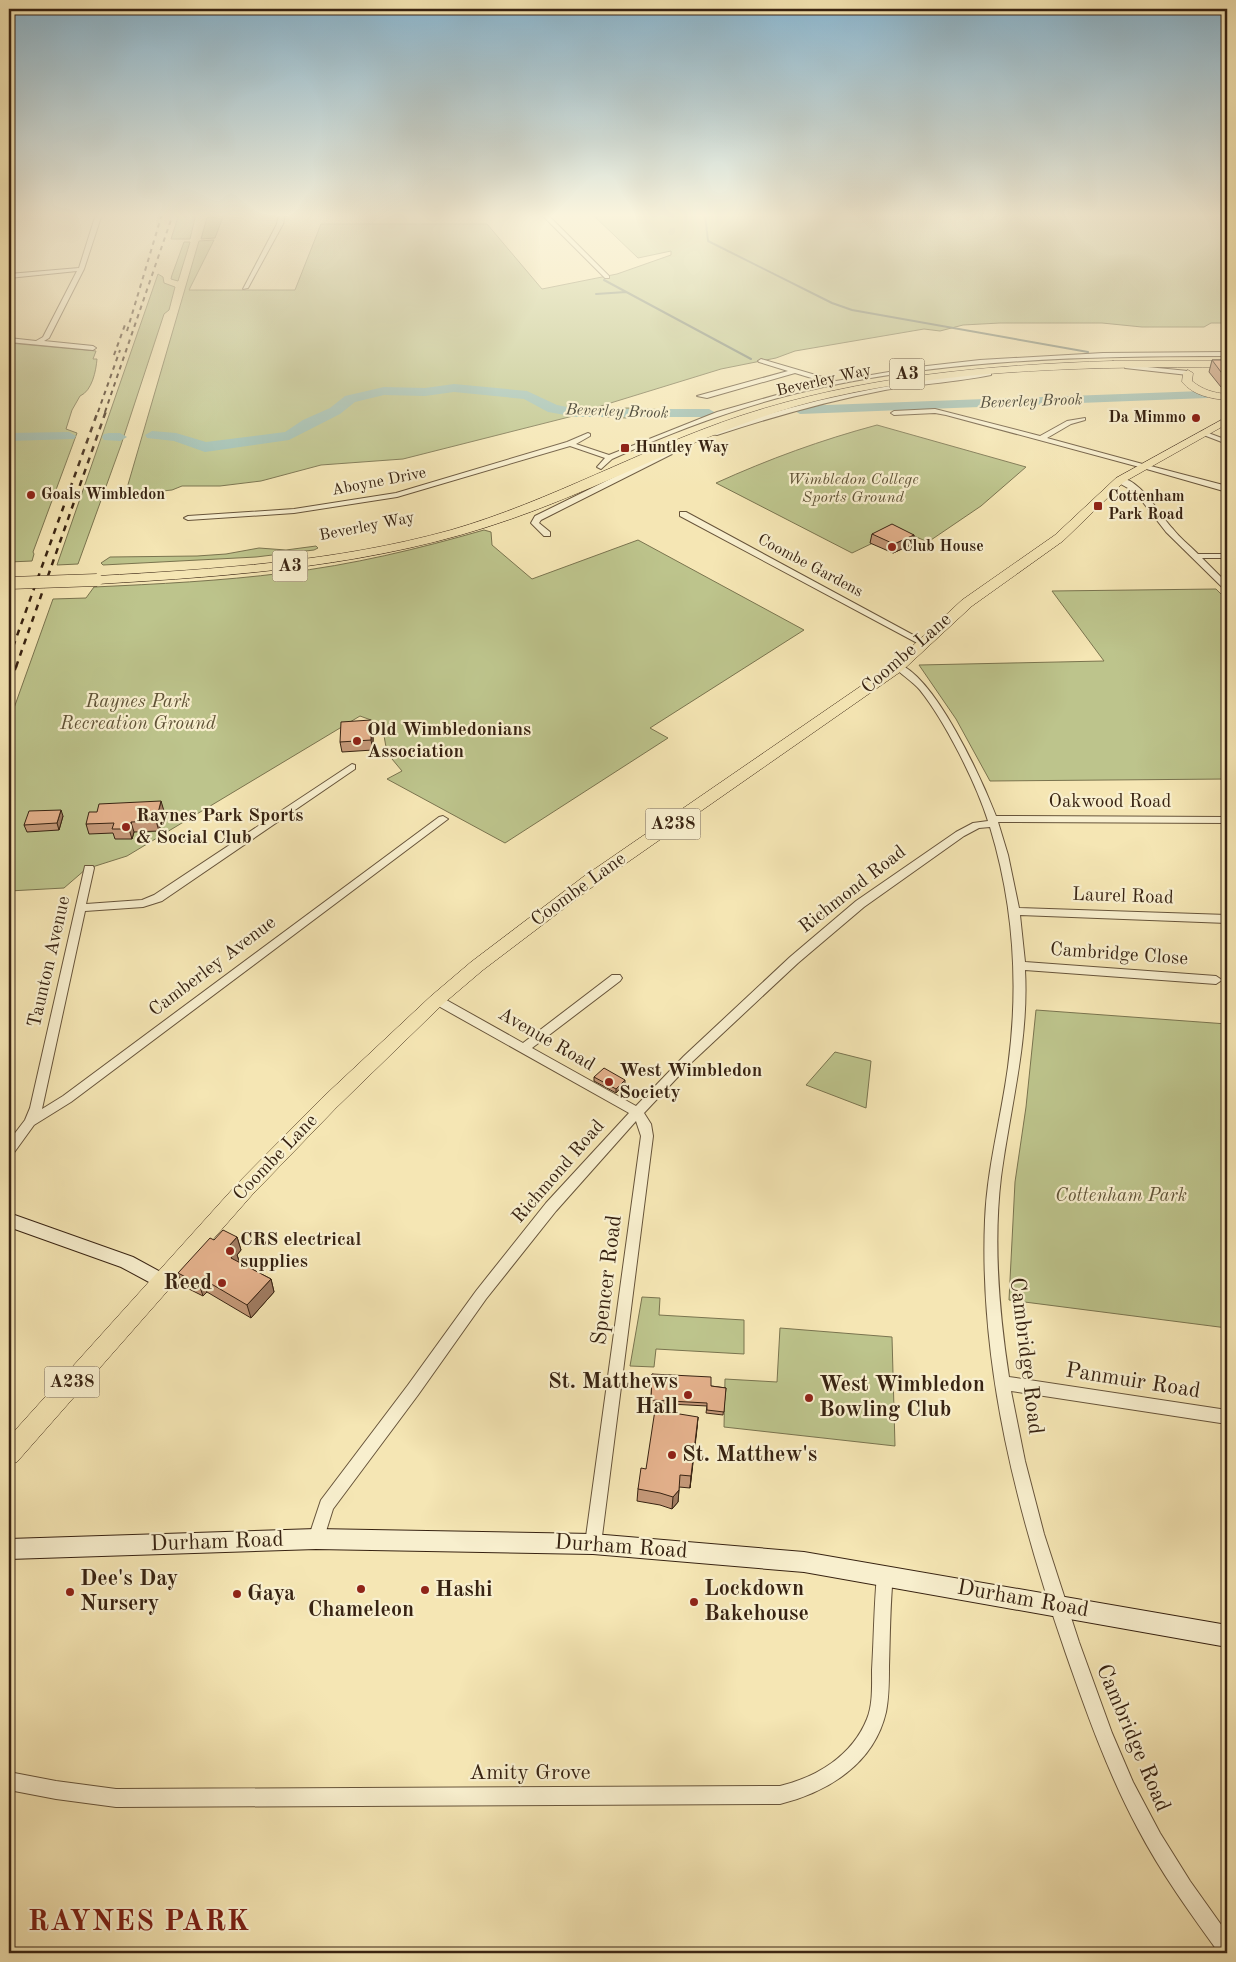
<svg xmlns="http://www.w3.org/2000/svg" width="1236" height="1962" font-family="'Old Standard TT',serif">
<style>
.green{fill:#bdc48c;stroke:#7a744f}
.lines{fill:none;stroke-linecap:round;stroke-linejoin:round}
.stream{stroke:#758073;stroke-width:2}
.river{fill:#9dbeb3;fill-rule:evenodd}
.minor-casing{stroke:#67543a;stroke-width:2}
.tertiary-casing{stroke:#67543a;stroke-width:2}
.secondary-casing{stroke:#382312;stroke-width:2}
.primary-casing{stroke:#382312;stroke-width:1}
.trunk-casing{stroke:#382312;stroke-width:1}
.minor{fill:#f8efce;fill-rule:evenodd}
.tertiary{fill:#f8efce;fill-rule:evenodd}
.secondary{fill:#f8efce;fill-rule:evenodd}
.primary{fill:#f5e6b4;fill-rule:evenodd}
.trunk{fill:#f5e6b4;fill-rule:evenodd}
.rail-far2{stroke:#382312;stroke-width:2;stroke-dasharray:4.5 4.5;stroke-linecap:butt}
.rail-far1{stroke:#382312;stroke-width:2.5;stroke-dasharray:6 6;stroke-linecap:butt}
.rail{stroke:#382312;stroke-width:3;stroke-dasharray:8 8;stroke-linecap:butt}
.trunk-bridge-casing{stroke:#382312;stroke-width:13;stroke-linecap:butt}
.trunk-bridge{stroke:#f5e6b4;stroke-width:12}
.wall{fill:#c49878;stroke:#382312}
.shaded-wall{fill:#a07c62;stroke:#382312}
.building{fill:#e4b18c;stroke:#382312}
.poi-dot{fill:#8f2418;stroke:#f8efce;stroke-width:2}
.labels{text-anchor:middle;dominant-baseline:central;stroke-width:4.5;stroke-linejoin:round;paint-order:stroke}
.far-street-label{font-size:16px;fill:#382312;stroke:#f8efce}
.far-water-label{font-size:16px;font-style:italic;fill:#565242;stroke:#f8efce}
.far-poi-label{font-size:16px;font-weight:bold;fill:#382312;stroke:#f8efce;text-anchor:start}
.far-park-label{font-size:16px;font-style:italic;fill:#605337;stroke:#f8efce}
.shield{fill:#f8efce;stroke:#72604a;stroke-width:1}
.shield-label{font-size:18px;font-weight:bold;fill:#382312}
.street-label{font-size:19px;fill:#382312;stroke:#f8efce}
.park-label{font-size:19px;font-style:italic;fill:#605337;stroke:#f8efce}
.poi-label{font-size:19px;font-weight:bold;fill:#382312;stroke:#f8efce;text-anchor:start}
.near-street-label{font-size:22px;fill:#382312;stroke:#f8efce}
.near-poi-label{font-size:22px;font-weight:bold;fill:#382312;stroke:#f8efce;text-anchor:start}
.near-district-label{font-size:29px;font-weight:bold;letter-spacing:1px;fill:#7a1f14;stroke:#f8efce}
</style>
<rect width="100%" height="100%" fill="#f5e6b4"/>
<filter id="stains"><feTurbulence type="fractalNoise" baseFrequency=".004" numOctaves="4"/><feColorMatrix values="0 0 0 0 .2 0 0 0 0 .09 0 0 0 0 .02 0 0 0 .5 -.17"/></filter>
<radialGradient id="worn" r=".72"><stop offset=".6" stop-color="#630" stop-opacity="0"/><stop offset="1" stop-color="#630" stop-opacity=".3"/></radialGradient>
<path class="green" d="M179 214H196L190 239H171Z
M208 214H224L215 238 201 239Z
M592 214H1227V323H1211L1204 327H1142L1102 323H1000L963 325 940 331 924 329 795 351 776 358 721 369 591 409 627 408 709 412 705 414H638L626 418 577 415 403 459 321 465 261 481 220 486H182L172 490 143 493 127 488 199 241 214 240 189 290H295L321 224H487L542 289 617 274 671 255V251L638 258Z
M184 242H190L178 281 171 279 172 275Z
M158 274 163 277 164 283 175 287 169 310 164 314 121 445 78 564 57 565Z
M9 343 96 351 93 359H97C96 371 92 391 80 396L72 410 66 429 77 433 33 552 34 554 32 561 9 562Z
M877 425 1026 467 981 506 928 542 900 530 852 553 716 483C769 459 821 440 877 425Z
M484 530 491 532 492 545 532 579 638 540 804 630 650 728 668 738 505 843 387 779 402 771 387 753 382 724 360 716 127 856 86 869 64 888 9 891V722L53 599 86 598 94 587C158 584 221 581 284 573 352 565 418 549 484 530Z
M316 546 318 548 314 550 256 557 103 565 101 563 110 557 197 556 226 554 259 548 286 550Z
M1216 589 1227 600V779L990 781 956 719 919 665 1104 661 1052 591Z
M1036 1010 1227 1024V1328L1009 1300 1015 1182 1026 1107Z
M835 1052 871 1061 866 1108 806 1085Z
M642 1297 660 1298 659 1315 744 1320V1354L656 1349 654 1367 630 1366Z
M780 1328 892 1337 895 1446 724 1427 725 1379 777 1382Z"/>
<g class="lines">
<path class="stream" d="M705 214 708 241 832 303 852 310 1088 352
M604 280 751 359
M596 294 626 292"/>
<path class="river" d="M454 384 527 391 557 405 577 409H709L716 413 709 417H577L548 412 524 399 454 392 425 396 384 395 355 402 340 414 289 440 205 452 174 441 147 438 145 435 152 431 176 433 206 442 285 432 303 420 330 408 345 396 384 387 425 388Z
M1202 391 1207 392 1209 395 1207 398 800 414 793 410 800 406Z
M69 432 76 436 74 439 9 441V433Z
M109 433H120L127 437 120 441 104 440 102 437 104 434Z"/>
<g class="minor-casing">
<path id="minor" d="M96 214H102L84 269 49 338 44 341 93 346 96 348 93 350 9 342V338L36 341 43 337 77 271 9 278V274L79 268Z
M279 214H285L283 224 248 288 243 289 277 224Z
M541 214H547L609 276V278H605Z
M1227 352V356C1083 356 938 359 797 393 733 409 672 432 612 459L601 469 597 467 605 458 570 446 397 497 294 513 188 520 184 518 188 516 294 509 396 493 567 442 588 433 590 434V436L576 444 609 455 717 412 794 390 828 383 795 373 707 398 697 396 788 371 759 362 758 361 761 359 836 381 918 367 980 360 1103 353Z
M1127 365 1188 371 1191 373 1188 375 1125 368V366Z
M989 372 991 373V375C956 382 920 384 885 390 828 401 772 417 717 435L711 434C724 425 746 421 761 416 836 394 912 380 989 372Z
M935 409 1040 436 1067 421 1085 418V420L1071 424 1047 438 1150 466 1143 468 946 415 935 413 894 415 891 413 894 411Z
M1203 431 1227 440V444L1201 434V432Z
M665 452 672 454 541 520 539 523 550 532V536H544L531 523 535 516Z
M1117 478C1140 476 1159 515 1173 529 1180 538 1189 545 1198 554H1227V558H1202L1227 583V589H1224L1166 532 1135 492 1117 482Z
M680 512H686L928 643 924 646 921 645 680 516Z
M898 664C935 676 982 780 996 816L1227 817V823L998 822 1008 855 1019 908 1227 915V923L1020 915 1025 962 1216 976 1222 980 1216 984 1025 970C1029 1041 1010 1108 1001 1177 993 1243 999 1312 1009 1377L1227 1410V1424L1011 1391 1025 1461 1044 1534 1079 1642 1112 1733 1133 1782 1160 1833 1190 1881 1227 1933V1953H1219C1190 1913 1161 1873 1138 1829 1108 1773 1087 1714 1066 1654 1018 1515 979 1368 985 1220 987 1168 1001 1119 1008 1067 1019 986 1014 906 990 827L979 828 964 836 864 907 798 963 692 1062 644 1113 651 1124 653 1136 601 1544 599 1549 593 1552 587 1549 585 1544 641 1136 636 1121 556 1211 486 1299 418 1395 333 1509 322 1544 316 1547 310 1544 308 1539 321 1500 408 1385 476 1291 546 1203 629 1113 433 1003 431 1000 433 997H441L523 1043 612 975H620L622 978 620 981 532 1048 636 1106 684 1056 790 957 856 901 956 832 973 823 988 821C976 783 945 721 920 690 912 681 902 675 894 667Z
M352 764 355 765V769L162 901 143 907 85 911 42 1109 63 1096 439 817 443 816 448 819 71 1102 34 1125 13 1154 9 1155V1141L25 1120 30 1108 85 866H93L94 868 86 904 142 900 154 895Z
M885 1567 891 1569 893 1575C890 1605 890 1636 889 1666 889 1681 889 1697 886 1712 874 1764 828 1792 780 1804L116 1807 56 1799 9 1790V1772L56 1781 116 1789 780 1786C817 1777 852 1756 867 1719 873 1704 872 1686 872 1670 874 1638 874 1607 877 1575L879 1569Z"/>
</g>
<g class="tertiary-casing">
<path id="tertiary" d="M1143 464 1227 486V492L1143 468Z"/>
</g>
<g class="secondary-casing">
<path id="secondary" d="M9 1213 133 1257 168 1276 171 1281 168 1286 162 1289 121 1267 9 1227Z
M316 1529 593 1534 804 1552 1227 1625V1647L804 1572 593 1554 316 1549 9 1559V1539Z"/>
</g>
<g class="primary-casing">
<path id="primary" d="M1188 370 1193 373 1192 381C1203 390 1214 393 1227 394V400C1211 399 1193 395 1182 382L1183 373Z
M1227 417V424L1124 482 1063 541 972 606 903 670 595 885 483 970 443 1004 336 1108 252 1195 17 1462 9 1465V1437L238 1183 322 1098 431 996 471 962 583 877 893 664 962 600 1055 535 1116 478Z"/>
</g>
<g class="trunk-casing">
<path id="trunk" d="M1113 361H1227V367C1095 367 962 368 832 397 719 422 620 481 511 519 378 566 236 576 97 584L91 580 97 576C216 569 336 562 451 530 551 501 641 449 740 416 861 376 987 365 1113 361Z"/>
</g>
<use href="#minor" class="minor"/>
<use href="#tertiary" class="tertiary"/>
<use href="#secondary" class="secondary"/>
<use href="#primary" class="primary"/>
<use href="#trunk" class="trunk"/>
<path class="rail-far2" d="M127 331 162 214
M114 355 126 322
M98 412 120 350
M105 412 173 214"/>
<path class="rail-far1" d="M9 658 98 411
M16 667 106 411"/>
<path class="rail" d="M9 685 16 666"/>
<g class="trunk-bridge-casing">
<path id="trunk-bridge" d="M10 583 97 580"/>
</g>
<use href="#trunk-bridge" class="trunk-bridge"/>
</g>
<path class="wall" d="M1212 360H1227V388L1221 387 1209 372Z
M872 534 914 535 913 544 893 553 870 543Z
M373 730V750L342 752 340 742Z
M164 811 159 831 134 832 132 839H115L113 833 89 834 86 824Z
M63 816 59 830 27 832 24 825Z
M594 1077 625 1083 616 1093 594 1081Z
M237 1237 241 1250 237 1255 240 1263 271 1279 274 1292 251 1318 207 1292 203 1296 183 1286 178 1273 214 1240Z
M652 1374 711 1386 726 1388 723 1415 706 1413 707 1406 651 1403Z
M698 1417 690 1488 679 1487 678 1502 672 1509 660 1505 637 1501 638 1489 646 1469Z"/>
<path class="shaded-wall" d="M914 535 913 544 893 553 894 544Z
M371 720 373 730V750L371 740Z
M161 801 164 811 159 831 156 821Z
M61 810 63 816 59 830 57 823Z
M131 822 134 832 132 839 129 829Z
M625 1080V1083L616 1093V1089Z
M237 1237 241 1250 237 1255 240 1264 231 1258 228 1247Z
M203 1279 207 1292 203 1296 199 1284Z
M271 1279 274 1292 251 1318 247 1305Z
M698 1417 697 1429 690 1488 691 1476Z
M679 1490 678 1502 672 1509 673 1497Z"/>
<path class="building" d="M1212 360H1227V376H1224Z
M892 524 914 535 894 544 872 534Z
M371 720V740L340 742 341 722Z
M161 801 156 821 131 822 129 829H112L114 823 86 824 89 812H97L99 804Z
M61 810 57 823 24 825 29 811Z
M604 1068 625 1080 616 1089 594 1077Z
M223 1230 237 1237 228 1247 236 1251 231 1258 271 1279 247 1305 203 1279 199 1284 178 1273 210 1238 214 1240Z
M652 1374 711 1377V1386L726 1388 724 1412 707 1410V1403L651 1400Z
M655 1410 698 1417 691 1476 680 1475 679 1490 673 1497 660 1493 638 1489 641 1468 646 1469Z"/>
<linearGradient id="sky" x2="0" y2="1"><stop stop-color="#8ab8d3"/><stop offset="0.44" stop-color="#faf4dd"/><stop offset="1" stop-color="#faf4dd" stop-opacity="0"/></linearGradient>
<rect width="1236" height="489" fill="url(#sky)"/>
<g class="poi-dot">
<circle cx="1196" cy="418" r="5"/>
<rect x="620" y="443" width="10" height="10" rx="2.5"/>
<circle cx="31" cy="495" r="5"/>
<rect x="1093" y="501" width="10" height="10" rx="2.5"/>
<circle cx="892" cy="547" r="5"/>
<circle cx="357" cy="741" r="5"/>
<circle cx="126" cy="827" r="5"/>
<circle cx="609" cy="1082" r="5"/>
<circle cx="230" cy="1251" r="5"/>
<circle cx="222" cy="1283" r="5"/>
<circle cx="688" cy="1395" r="5"/>
<circle cx="809" cy="1398" r="5"/>
<circle cx="672" cy="1455" r="5"/>
<circle cx="361" cy="1589" r="5"/>
<circle cx="425" cy="1590" r="5"/>
<circle cx="70" cy="1592" r="5"/>
<circle cx="237" cy="1594" r="5"/>
<circle cx="694" cy="1602" r="5"/>
</g>
<g class="labels">
<g class="far-street-label">
<text transform="translate(824 381) rotate(-13)">Beverley Way</text>
<text transform="translate(379 482) rotate(-11)">Aboyne Drive</text>
<text transform="translate(367 527) rotate(-11)">Beverley Way</text>
<text transform="translate(810 566) rotate(28)">Coombe Gardens</text>
</g>
<g class="far-water-label">
<text transform="translate(1031 402) rotate(-2)">Beverley Brook</text>
<text transform="translate(617 412) rotate(2)">Beverley Brook</text>
</g>
<g class="far-poi-label">
<text x="1186" y="418" text-anchor="end">Da Mimmo</text>
<text x="635" y="448">Huntley Way</text>
<text x="41" y="495">Goals Wimbledon</text>
<text x="1108" y="497">Cottenham<tspan x="1108" dy="18">Park Road</tspan></text>
<text x="902" y="547">Club House</text>
</g>
<g class="far-park-label">
<text x="853" y="480">Wimbledon College<tspan x="853" dy="18">Sports Ground</tspan></text>
</g>
<g class="shield">
<rect x="889.5" y="358.5" width="35" height="31" rx="4"/>
<rect x="272.5" y="550.5" width="35" height="31" rx="4"/>
<rect x="645.5" y="808.5" width="55" height="31" rx="4"/>
<rect x="44.5" y="1366.5" width="55" height="31" rx="4"/>
</g>
<g class="shield-label">
<text x="907" y="374">A3</text>
<text x="290" y="566">A3</text>
<text x="673" y="824">A238</text>
<text x="72" y="1382">A238</text>
</g>
<g class="street-label">
<text transform="translate(907 654) rotate(-41)">Coombe Lane</text>
<text x="1110" y="802">Oakwood Road</text>
<text transform="translate(579 890) rotate(-36)">Coombe Lane</text>
<text transform="translate(853 890) rotate(-38)">Richmond Road</text>
<text transform="translate(1123 897) rotate(2)">Laurel Road</text>
<text transform="translate(1119 955) rotate(4)">Cambridge Close</text>
<text transform="translate(50 962) rotate(-77)">Taunton Avenue</text>
<text transform="translate(213 967) rotate(-37)">Camberley Avenue</text>
<text transform="translate(546 1040) rotate(30)">Avenue Road</text>
<text transform="translate(276 1158) rotate(-46)">Coombe Lane</text>
<text transform="translate(559 1172) rotate(-49)">Richmond Road</text>
</g>
<g class="park-label">
<text x="138" y="702">Raynes Park<tspan x="138" dy="22">Recreation Ground</tspan></text>
<text x="1121" y="1196">Cottenham Park</text>
</g>
<g class="poi-label">
<text x="367" y="730">Old Wimbledonians<tspan x="367" dy="22">Association</tspan></text>
<text x="136" y="816">Raynes Park Sports<tspan x="136" dy="22">&amp; Social Club</tspan></text>
<text x="619" y="1071">West Wimbledon<tspan x="619" dy="22">Society</tspan></text>
<text x="240" y="1240">CRS electrical<tspan x="240" dy="22">supplies</tspan></text>
</g>
<g class="near-street-label">
<text transform="translate(607 1280) rotate(-83)">Spencer Road</text>
<text transform="translate(1026 1356) rotate(83)">Cambridge Road</text>
<text transform="translate(1133 1381) rotate(9)">Panmuir Road</text>
<text transform="translate(217 1542) rotate(-2)">Durham Road</text>
<text transform="translate(621 1547) rotate(4)">Durham Road</text>
<text transform="translate(1023 1599) rotate(10)">Durham Road</text>
<text transform="translate(1133 1738) rotate(67)">Cambridge Road</text>
<text x="530" y="1773">Amity Grove</text>
</g>
<g class="near-poi-label">
<text x="212" y="1283" text-anchor="end">Reed</text>
<text x="678" y="1382" text-anchor="end">St. Matthews<tspan x="678" dy="25">Hall</tspan></text>
<text x="819" y="1385">West Wimbledon<tspan x="819" dy="25">Bowling Club</tspan></text>
<text x="682" y="1455">St. Matthew's</text>
<text x="80" y="1579">Dee's Day<tspan x="80" dy="25">Nursery</tspan></text>
<text x="704" y="1589">Lockdown<tspan x="704" dy="25">Bakehouse</tspan></text>
<text x="435" y="1590">Hashi</text>
<text x="247" y="1594">Gaya</text>
<text x="361" y="1610" text-anchor="middle">Chameleon</text>
</g>
<g class="near-district-label">
<text x="139" y="1922">RAYNES PARK</text>
</g>
</g>
<rect width="1236" height="1962" fill="none" stroke="#f5e6b4" stroke-width="30"/>
<rect x="10" y="10" width="1216" height="1942" fill="none" stroke="#382312" stroke-width="2.5"/>
<rect x="15" y="15" width="1206" height="1932" fill="none" stroke="#382312"/>
<rect width="100%" height="100%" filter="url(#stains)"/>
<rect width="100%" height="100%" fill="url(#worn)"/>
</svg>
